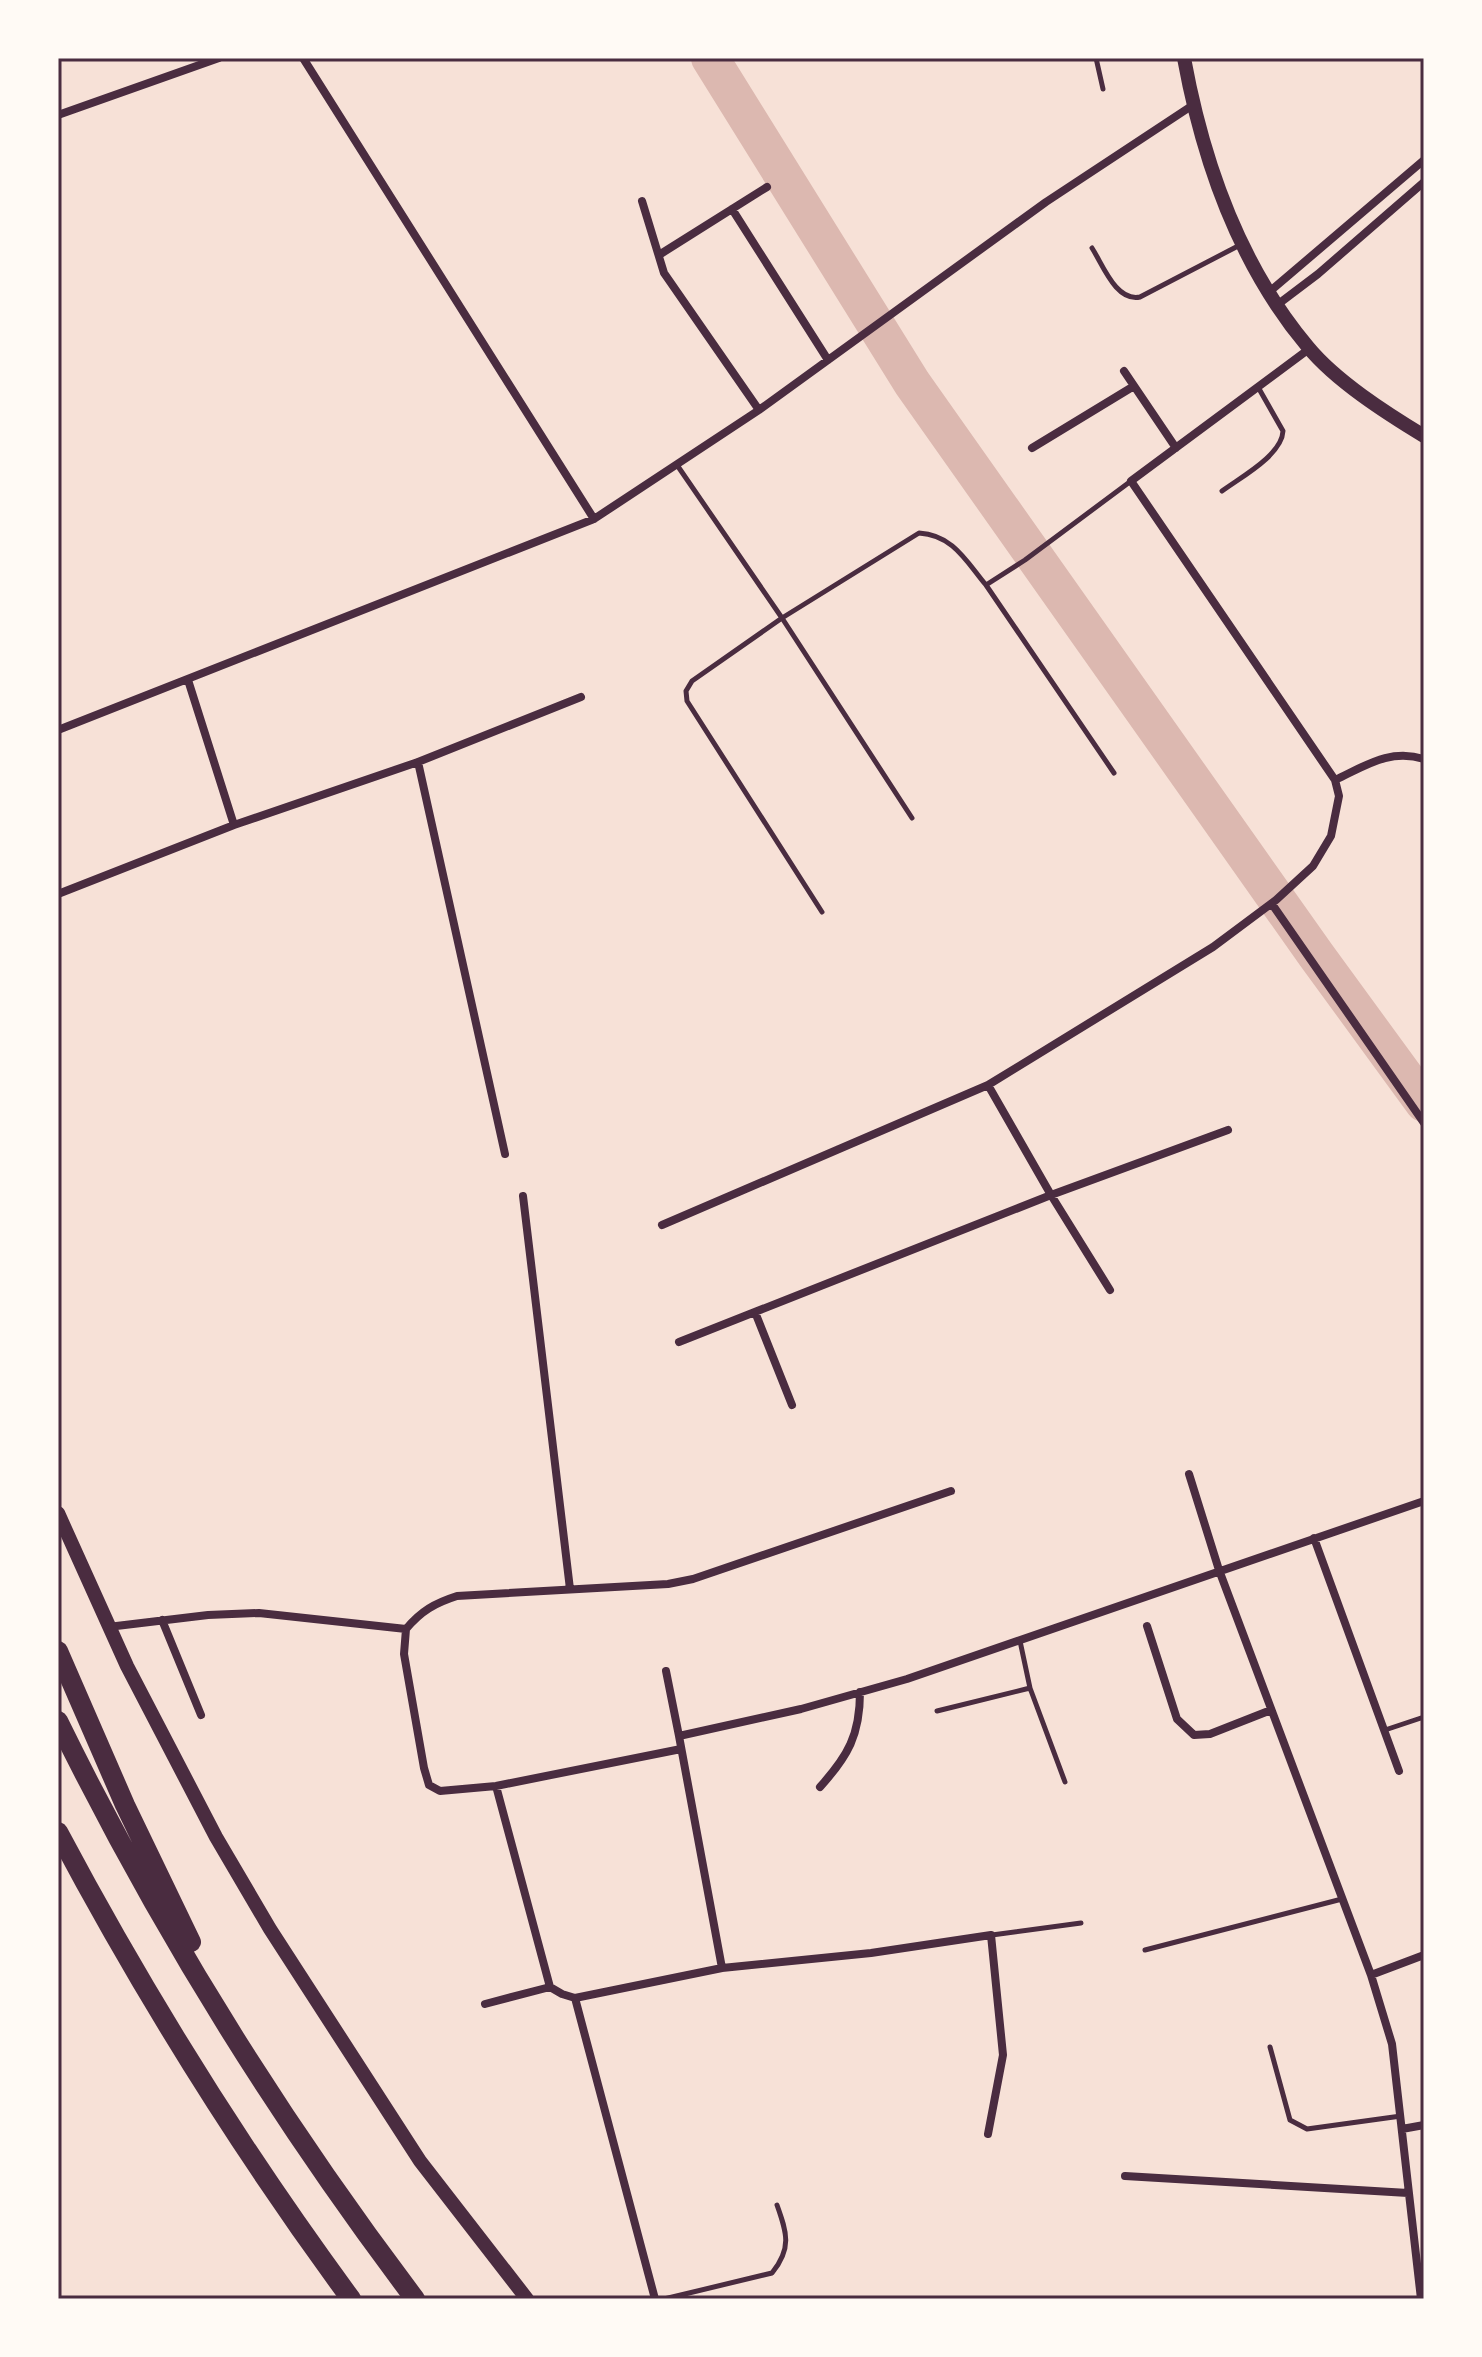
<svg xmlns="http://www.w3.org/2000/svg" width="1482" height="2357" font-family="Montserrat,sans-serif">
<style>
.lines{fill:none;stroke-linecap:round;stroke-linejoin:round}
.river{stroke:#dcb8b0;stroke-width:38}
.service{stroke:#4a2c40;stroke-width:5}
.minor{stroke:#4a2c40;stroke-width:8}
.tertiary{stroke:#4a2c40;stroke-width:14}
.secondary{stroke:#4a2c40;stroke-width:14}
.motorway{stroke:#4a2c40;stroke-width:20}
.neatline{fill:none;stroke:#4a2c40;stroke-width:3}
</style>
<rect width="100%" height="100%" fill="#f7e1d7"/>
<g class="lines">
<path class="river" d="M710 58 912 383 1316 955 1424 1103"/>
<path class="service" d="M1096 58 1103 89
M1092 248C1103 265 1116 302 1140 297L1240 245
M677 465 782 618 912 818
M1222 491C1241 477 1282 455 1283 431L1258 387
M986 585 1114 773
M822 912 687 701 686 691 692 681 782 618 919 533C953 535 966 561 986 585L1025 560 1131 481
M1030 1688 1065 1782
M937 1711 1030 1688 1020 1641
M1385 1730 1424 1717
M992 1935 1081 1923
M1145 1950 1342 1899
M1270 2047 1290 2120 1307 2129 1401 2116
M664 2299 772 2273C792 2248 787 2233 777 2205"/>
<path class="minor" d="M303 58 594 519
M58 115 219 58
M642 201 664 273 759 410
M732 209 828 360
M659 255 767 187
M1268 293 1424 160
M1277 305 1318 274 1424 182
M1124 371 1176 448
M1032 448 1134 386
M188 680 234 825
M58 730 594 519 759 410 1046 202 1193 105
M418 762 505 1154
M1335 780C1365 766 1390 748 1424 759
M58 894 234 825 418 762 581 697
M1272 904 1424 1123
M988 1085 1051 1195 1110 1290
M523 1196 570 1589
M662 1225 988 1085 1213 947 1276 900 1313 866 1331 836 1339 796 1335 780 1131 481 1309 349
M755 1312 792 1405
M679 1342 1051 1195 1228 1130
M1189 1474 1219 1570 1371 1975 1392 2044 1421 2299
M1314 1538 1399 1771
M162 1620 201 1715
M1147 1626 1177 1719 1194 1735 1210 1734 1271 1710
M108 1627 208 1615 259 1613 406 1629 404 1654 424 1768 429 1785 440 1791 496 1786 681 1749
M406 1629C421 1611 435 1603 457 1596L668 1584 693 1579 951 1491
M666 1671 679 1736
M496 1786 550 1987 562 1994 575 1998
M820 1787C848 1756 860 1735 860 1692
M722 1968 679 1736 801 1709 907 1679 1424 1501
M1371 1975 1424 1955
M485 2004 550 1987
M1402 2129 1424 2125
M1125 2176 1408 2193
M655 2299 575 1998 722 1968 871 1953 991 1935 1003 2055 988 2134"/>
<path class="tertiary" d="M1184 58C1203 162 1239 265 1308 347 1336 381 1386 413 1424 436"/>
<path class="secondary" d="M58 1513 127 1666 216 1837 270 1929 420 2161 527 2299"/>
<path class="motorway" d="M58 1651 125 1805 191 1942
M58 1721C158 1925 279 2119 415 2299
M58 1832C144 1994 242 2151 351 2299"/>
</g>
<rect width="1482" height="2357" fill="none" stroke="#fffaf5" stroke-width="120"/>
<rect x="60" y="60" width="1362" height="2237" class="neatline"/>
</svg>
